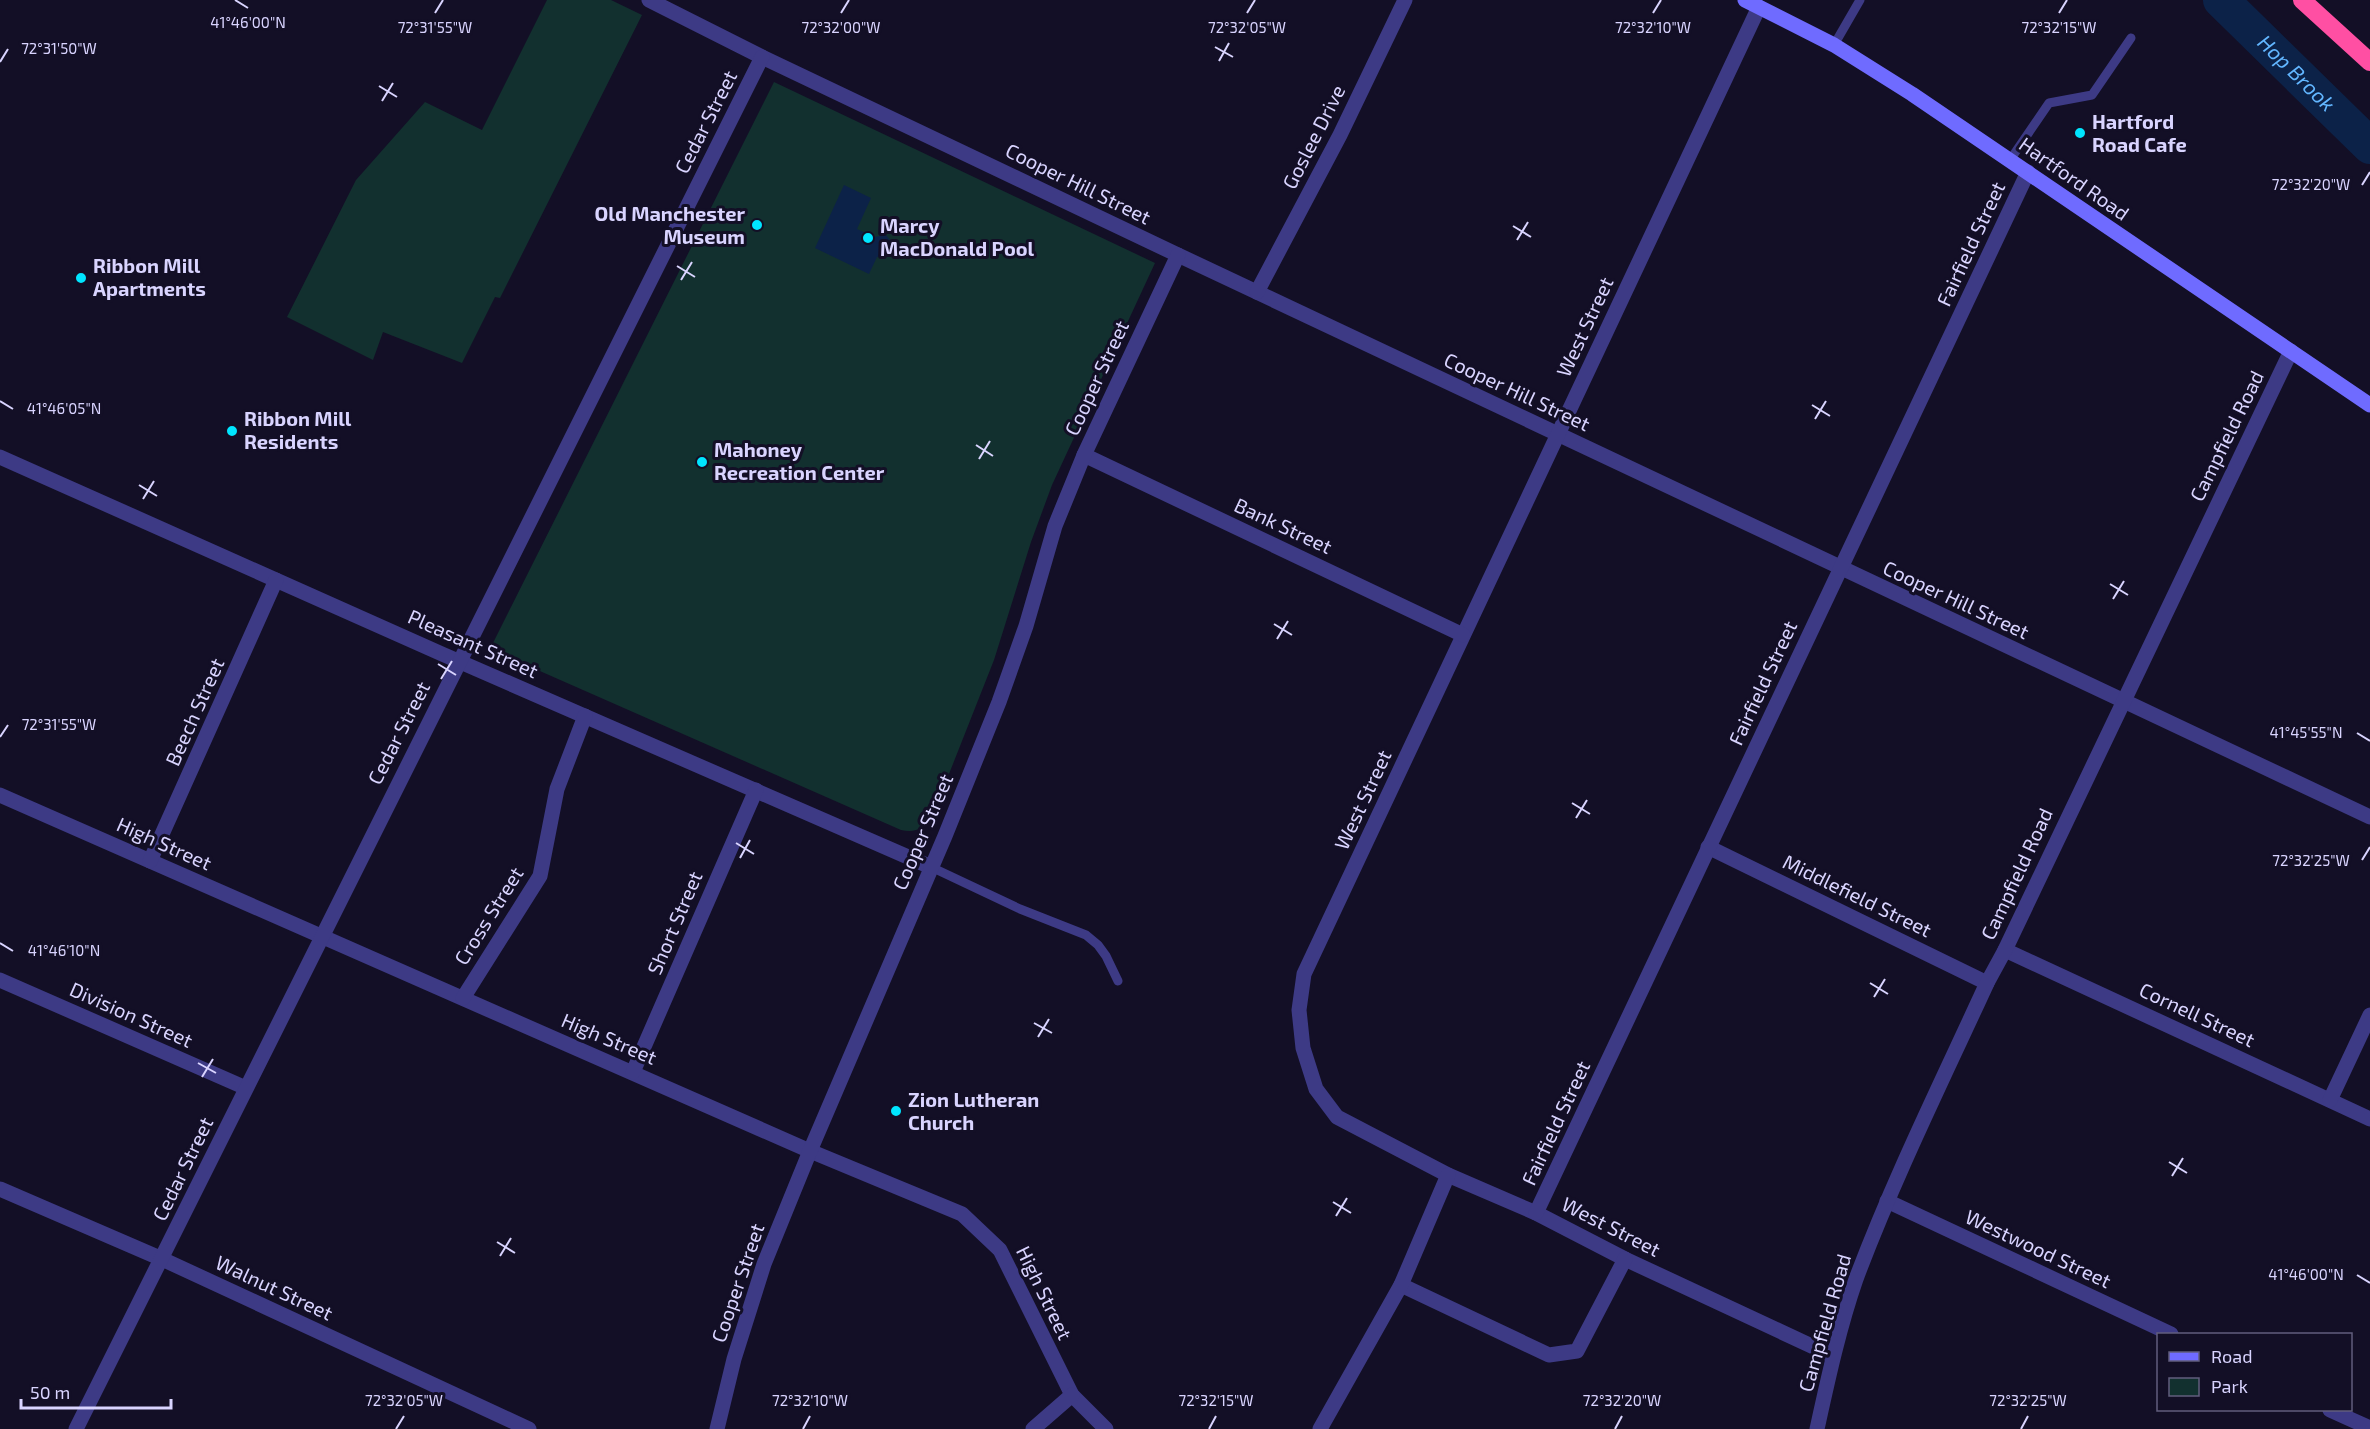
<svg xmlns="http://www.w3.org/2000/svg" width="2370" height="1429" font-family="'Exo 2',sans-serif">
<rect width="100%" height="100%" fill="#130f26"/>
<g fill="#12302f">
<path d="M547,0H611L642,15L500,298L495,297L462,363L383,332L373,360L287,317L356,180L425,102L482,130Z"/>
<path d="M774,82L1155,263L1052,485L1031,542L994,660L932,817C924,829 915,833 901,830L499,653L495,649L493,643Z"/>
</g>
<path fill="#0c2248" d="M844,185L871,198L857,229L874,237L886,235L893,244L890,255L877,257L869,274L815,248Z"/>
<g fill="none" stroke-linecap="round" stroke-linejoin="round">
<path stroke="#0c2248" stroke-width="36" id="s1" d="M2221,0L2370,146"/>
<g stroke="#3d3a85" stroke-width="9">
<path d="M1834,45L1860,0"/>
<path d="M2010,160L2049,103L2092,95L2131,38"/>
<path d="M931,867L1020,909L1086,935L1098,945L1106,956L1118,981"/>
</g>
<g stroke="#3d3a85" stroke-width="15">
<path d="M649,0L762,57L1178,255L2370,817"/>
<path d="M1759,7L1304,974L1299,1010L1303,1048L1316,1089L1337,1117L1448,1175L1536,1213L1625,1259L1833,1356"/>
<path d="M1257,292L1340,135L1405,0"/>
<path d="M1084,455L1463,635"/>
<path d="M0,457L442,654L931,867"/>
<path d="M0,795L810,1151L962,1214L1000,1250L1072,1395L1106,1429"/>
<path d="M1708,847L1987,983"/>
<path d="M150,861L276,580"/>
<path d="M2005,950L2370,1119"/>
<path d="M0,980L246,1088"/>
<path d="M463,998L540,876L557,789L585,716"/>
<path d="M633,1072L756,790"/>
<path d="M2330,1100L2370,1015"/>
<path d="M0,1189L162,1259L529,1429"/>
<path d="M1887,1201L2171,1334"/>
<path d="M1536,1213L2028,172"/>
<path d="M1401,1285L1549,1355L1577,1351L1625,1259"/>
<path d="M2330,1410L2370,1428"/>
<path d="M76,1429L762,57"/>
<path d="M717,1429L734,1359L764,1264L810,1151L945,836L999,702L1026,626L1055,526L1084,455L1178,255"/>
<path d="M1033,1429L1072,1395"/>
<path d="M1320,1429L1401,1285L1448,1175"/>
<path d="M1817,1429C1828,1379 1839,1328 1856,1279C1894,1178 1942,1081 1987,983L2005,950L2291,351"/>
</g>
<path stroke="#6f6bff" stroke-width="15" d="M1745,0L1834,45L1912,94L2370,405"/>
<path stroke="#ff4fa3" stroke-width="18" d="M2302,0L2370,62"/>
</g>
<path fill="none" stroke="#d9d4ff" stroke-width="2" d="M235,0L248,8M435,13L443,0M841,13L849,0M1247,13L1255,0M1653,13L1661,0M2059,13L2067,0M1215,47L1233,57M1219,61L1229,43M0,62L8,49M379,86L397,97M382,101L393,83M2362,185L2370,172M1513,226L1531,237M1517,240L1528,222M677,266L695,277M681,280L692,262M0,401L13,409M1812,405L1830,416M1815,419L1826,401M976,445L993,456M979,459L990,441M139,485L157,496M143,499L154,481M2110,584L2128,595M2113,599L2124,581M1274,624L1292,635M1277,639L1288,621M438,664L456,675M441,679L452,661M2357,733L2370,741M0,737L8,725M1572,803L1590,814M1576,818L1587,800M736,843L754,854M740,858L750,840M2362,860L2370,847M0,943L13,951M1870,983L1888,994M1874,997L1885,979M1034,1023L1052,1033M1038,1037L1049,1019M198,1063L216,1073M202,1077L213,1059M2169,1162L2187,1173M2172,1176L2183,1158M1333,1202L1351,1213M1336,1216L1347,1198M497,1242L515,1253M500,1256L511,1238M2357,1275L2370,1283M396,1429L404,1416M803,1429L810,1416M1209,1429L1216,1416M1615,1429L1622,1416M2021,1429L2028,1416"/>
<g fill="#00e5ff" stroke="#130f26" stroke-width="2">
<circle cx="2080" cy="133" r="6"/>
<circle cx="757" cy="225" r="6"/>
<circle cx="868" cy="238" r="6"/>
<circle cx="81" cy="278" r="6"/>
<circle cx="232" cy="431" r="6"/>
<circle cx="702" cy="462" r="6"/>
<circle cx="896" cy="1111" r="6"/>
</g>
<g text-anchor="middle" stroke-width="6" stroke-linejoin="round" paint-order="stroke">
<g font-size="20" fill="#d9d4ff" stroke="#130f26">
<text transform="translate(706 122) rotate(-63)" y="7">Cedar Street</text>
<text transform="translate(1314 137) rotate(-63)" y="7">Goslee Drive</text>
<text transform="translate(2074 179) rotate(35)" y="7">Hartford Road</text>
<text transform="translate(1078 184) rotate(26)" y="7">Cooper Hill Street</text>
<text transform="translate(1971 244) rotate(-65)" y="7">Fairfield Street</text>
<text transform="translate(1585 327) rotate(-65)" y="7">West Street</text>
<text transform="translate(1097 378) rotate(-65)" y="7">Cooper Street</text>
<text transform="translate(1517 392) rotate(25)" y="7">Cooper Hill Street</text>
<text transform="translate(2227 436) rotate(-64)" y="7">Campfield Road</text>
<text transform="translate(1283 526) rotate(25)" y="7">Bank Street</text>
<text transform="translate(1956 600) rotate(25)" y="7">Cooper Hill Street</text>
<text transform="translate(473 644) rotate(24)" y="7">Pleasant Street</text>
<text transform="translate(1763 683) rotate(-65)" y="7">Fairfield Street</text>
<text transform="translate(195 712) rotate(-66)" y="7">Beech Street</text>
<text transform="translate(399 733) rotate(-63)" y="7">Cedar Street</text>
<text transform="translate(1363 800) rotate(-65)" y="7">West Street</text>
<text transform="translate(923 832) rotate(-67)" y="7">Cooper Street</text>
<text transform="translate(164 844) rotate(24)" y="7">High Street</text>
<text transform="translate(2017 874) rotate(-65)" y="7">Campfield Road</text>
<text transform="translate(1857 896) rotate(26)" y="7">Middlefield Street</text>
<text transform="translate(489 916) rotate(-58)" y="7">Cross Street</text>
<text transform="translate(675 923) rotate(-67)" y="7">Short Street</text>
<text transform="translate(131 1015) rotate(24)" y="7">Division Street</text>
<text transform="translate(2197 1015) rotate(25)" y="7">Cornell Street</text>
<text transform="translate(609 1039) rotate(23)" y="7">High Street</text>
<text transform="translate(1556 1123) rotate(-65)" y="7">Fairfield Street</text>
<text transform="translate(183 1169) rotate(-64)" y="7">Cedar Street</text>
<text transform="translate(1611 1227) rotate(27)" y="7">West Street</text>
<text transform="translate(2038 1249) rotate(25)" y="7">Westwood Street</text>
<text transform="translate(738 1283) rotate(-71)" y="7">Cooper Street</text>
<text transform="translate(274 1288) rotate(25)" y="7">Walnut Street</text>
<text transform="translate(1044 1293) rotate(64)" y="7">High Street</text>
<text transform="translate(1825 1323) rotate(-74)" y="7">Campfield Road</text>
</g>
<g font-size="20" font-weight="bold" fill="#d9d4ff" stroke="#130f26" text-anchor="start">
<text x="2092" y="129">Hartford<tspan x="2092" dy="23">Road Cafe</tspan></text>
<text x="745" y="221" text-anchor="end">Old Manchester<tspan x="745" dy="23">Museum</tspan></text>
<text x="880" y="233">Marcy<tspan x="880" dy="23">MacDonald Pool</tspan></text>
<text x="93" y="273">Ribbon Mill<tspan x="93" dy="23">Apartments</tspan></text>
<text x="244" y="426">Ribbon Mill<tspan x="244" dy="23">Residents</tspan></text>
<text x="714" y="457">Mahoney<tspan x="714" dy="23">Recreation Center</tspan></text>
<text x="908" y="1107">Zion Lutheran<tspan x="908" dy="23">Church</tspan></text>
</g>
<g font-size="21" font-style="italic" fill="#62b6ff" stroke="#130f26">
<text dy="7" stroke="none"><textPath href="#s1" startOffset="105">Hop Brook</textPath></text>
</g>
</g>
<g font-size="15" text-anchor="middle" fill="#d9d4ff" stroke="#130f26" stroke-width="6" stroke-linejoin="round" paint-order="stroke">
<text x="248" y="28">41°46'00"N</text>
<text x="435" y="33">72°31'55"W</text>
<text x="841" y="33">72°32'00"W</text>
<text x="1247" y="33">72°32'05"W</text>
<text x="1653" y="33">72°32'10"W</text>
<text x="2059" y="33">72°32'15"W</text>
<text x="59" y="54">72°31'50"W</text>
<text x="2311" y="190">72°32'20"W</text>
<text x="64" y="414">41°46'05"N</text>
<text x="59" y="730">72°31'55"W</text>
<text x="2306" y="738">41°45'55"N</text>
<text x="2311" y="866">72°32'25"W</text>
<text x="64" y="956">41°46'10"N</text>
<text x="2306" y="1280">41°46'00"N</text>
<text x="404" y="1406">72°32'05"W</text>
<text x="810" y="1406">72°32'10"W</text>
<text x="1216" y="1406">72°32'15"W</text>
<text x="1622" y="1406">72°32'20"W</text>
<text x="2028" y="1406">72°32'25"W</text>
</g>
<rect x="2157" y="1333" width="195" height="78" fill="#130f26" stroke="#625e7d" stroke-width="1.5"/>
<rect x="2169" y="1352" width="30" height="9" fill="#6f6bff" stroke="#625e7d" stroke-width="1.5"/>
<text x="2211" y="1363" font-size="18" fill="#d9d4ff">Road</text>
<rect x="2169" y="1378" width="30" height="18" fill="#12302f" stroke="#625e7d" stroke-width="1.5"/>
<text x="2211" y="1393" font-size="18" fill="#d9d4ff">Park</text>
<path d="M21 1399v9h150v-9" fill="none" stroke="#d9d4ff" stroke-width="3"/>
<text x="30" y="1399" font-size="18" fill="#d9d4ff" stroke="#130f26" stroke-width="4.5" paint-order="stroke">50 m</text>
</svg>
